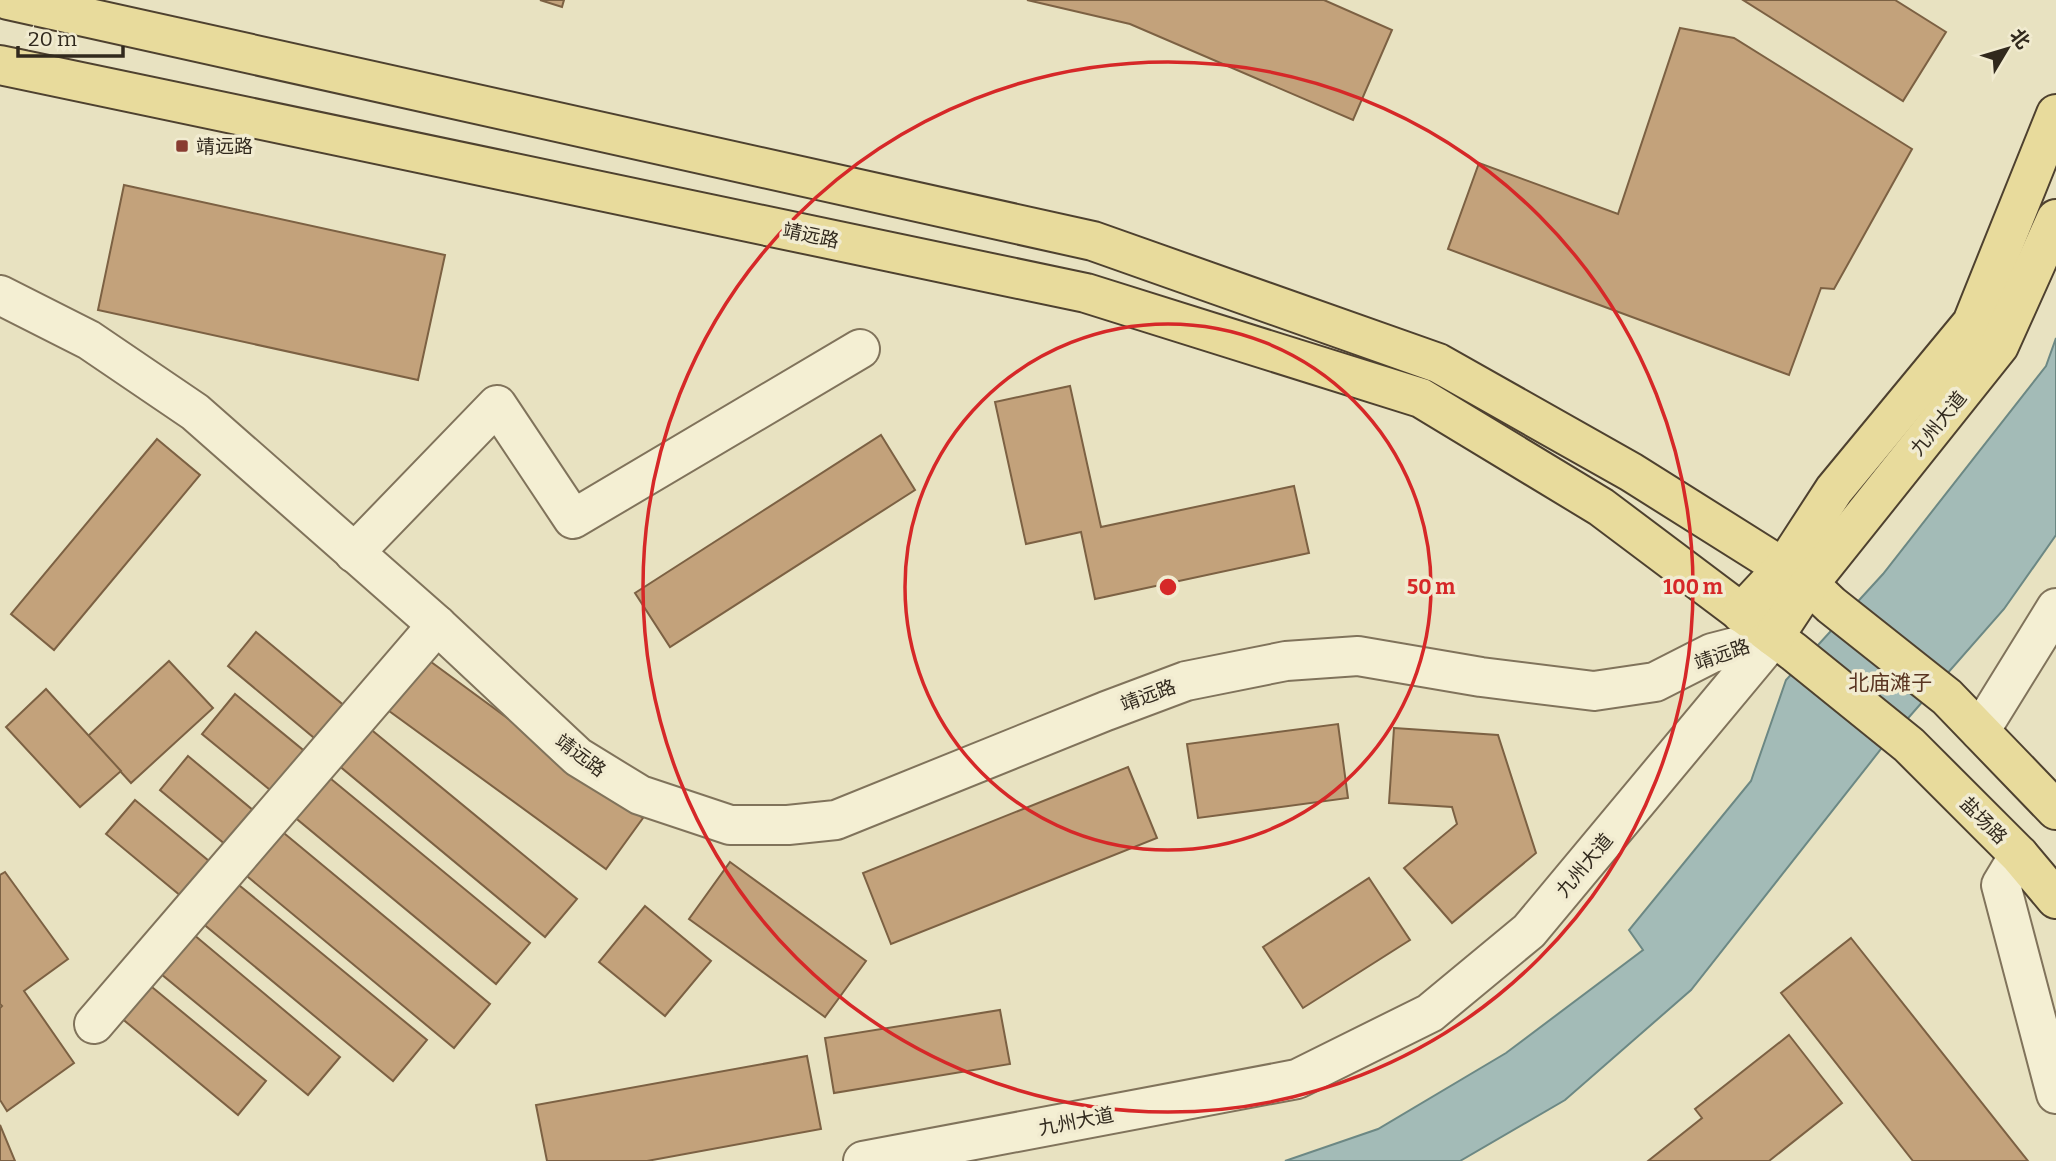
<svg xmlns="http://www.w3.org/2000/svg" width="2056" height="1161" font-family="Bitter,'Noto Sans SC',serif">
<rect width="100%" height="100%" fill="#e8e2c1"/>
<path fill="#a3bbb7" stroke="#6c8884" stroke-width="2" d="M2056,338V535L2004,609L1881,749L1691,990L1565,1100L1460,1161H1285L1378,1129L1506,1053L1643,950L1629,930L1751,781L1786,680L1883,574L2046,366Z"/>
<g fill="#c3a27b" stroke="#7c6143" stroke-width="2">
<path d="M540,0H564L562,7Z"/>
<path d="M1027,0H1324L1392,30L1353,120L1130,24Z"/>
<path d="M1743,0H1895L1946,32L1903,101Z"/>
<path d="M1680,28L1734,38L1912,149L1834,289L1821,288L1789,375L1448,249L1479,163L1618,214Z"/>
<path d="M124,185L445,255L418,380L98,310Z"/>
<path d="M1070,386L1101,527L1294,486L1309,553L1095,599L1081,532L1026,544L995,402Z"/>
<path d="M881,435L915,490L670,647L635,593Z"/>
<path d="M157,439L200,475L54,650L11,614Z"/>
<path d="M256,632L347,708L319,742L228,666Z"/>
<path d="M423,656L643,818L606,869L385,708Z"/>
<path d="M169,661L213,708L131,783L88,736Z"/>
<path d="M46,689L121,771L80,807L6,727Z"/>
<path d="M235,694L308,754L275,794L202,734Z"/>
<path d="M1338,724L1348,798L1198,818L1187,744Z"/>
<path d="M368,727L577,899L545,937L337,764Z"/>
<path d="M1394,728L1498,735L1536,853L1452,923L1404,868L1457,824L1452,807L1389,803Z"/>
<path d="M188,756L260,816L232,850L160,790Z"/>
<path d="M1128,767L1157,838L891,944L863,873Z"/>
<path d="M325,774L530,943L496,984L292,815Z"/>
<path d="M135,800L215,866L187,901L106,834Z"/>
<path d="M279,829L490,1004L454,1048L242,872Z"/>
<path d="M730,862L866,961L825,1017L689,919Z"/>
<path d="M5,872L68,959L24,991L74,1063L7,1111L0,1100V1008L2,1006L0,1004V875Z"/>
<path d="M1369,878L1410,940L1303,1008L1263,947Z"/>
<path d="M234,881L427,1040L393,1081L201,922Z"/>
<path d="M645,906L711,961L665,1016L599,962Z"/>
<path d="M187,929L340,1057L308,1095L155,969Z"/>
<path d="M1851,938L2028,1161H1913L1781,993Z"/>
<path d="M141,978L266,1081L238,1115L114,1012Z"/>
<path d="M1000,1010L1010,1064L834,1093L825,1038Z"/>
<path d="M1789,1035L1842,1103L1769,1161H1648L1702,1118L1695,1109Z"/>
<path d="M807,1056L821,1129L647,1161H547L536,1105Z"/>
<path d="M0,1125L15,1161H0Z"/>
</g>
<g fill="none" stroke-linecap="round" stroke-linejoin="round">
<defs>
<g id="minor">
<path d="M0,295L89,340L195,412L437,625L578,757L640,795L730,825H788L836,820L1106,711L1186,681L1286,661L1358,656L1481,677L1594,691L1655,682L1712,653L1774,637"/>
<path d="M354,553L497,405L573,519L860,349"/>
<path d="M1980,731L2056,608"/>
<path d="M2019,855L2001,885L2056,1094"/>
<path d="M94,1024L437,625"/>
<path d="M863,1161L1297,1079L1430,1013L1529,931L1774,637"/>
</g>
<g id="major">
<path d="M8,0L1093,241L1438,363L1631,472L1809,584L1831,605L1947,697L2056,810"/>
<path d="M0,65L1086,293L1421,398L1601,507L1794,652L1909,745L2019,855L2056,899"/>
<path d="M1741,613L1784,567L1834,490L1972,323L2056,114"/>
<path d="M1774,637L1809,584L1999,346L2056,219"/>
</g>
</defs>
<use href="#minor" stroke="#80735b" stroke-width="42"/>
<use href="#major" stroke="#4e412f" stroke-width="42"/>
<use href="#minor" stroke="#f4efd3" stroke-width="38"/>
<use href="#major" stroke="#e8db9c" stroke-width="38"/>
</g>
<g fill="none" stroke="#d62828" stroke-width="3.5">
<circle cx="1168" cy="587" r="263"/>
<circle cx="1168" cy="587" r="525"/>
</g>
<rect fill="#883c31" stroke="#f1ebd0" stroke-width="2.5" x="175" y="139" width="14" height="14" rx="3.5"/>
<g text-anchor="middle" stroke-width="7" stroke-linejoin="round" paint-order="stroke">
<g font-size="19" fill="#31291d" stroke="#f1ebd0" text-anchor="start">
<text x="196" y="153">靖远路</text>
</g>
<g font-size="19" fill="#31291d" stroke="#f1ebd0">
<text transform="translate(811 235) rotate(12)" y="7">靖远路</text>
<text transform="translate(1938 423) rotate(-51)" y="7">九州大道</text>
<text transform="translate(1722 654) rotate(-19)" y="7">靖远路</text>
<text transform="translate(1148 695) rotate(-20)" y="7">靖远路</text>
<text transform="translate(581 755) rotate(37)" y="7">靖远路</text>
<text transform="translate(1984 820) rotate(45)" y="7">盐场路</text>
<text transform="translate(1584 865) rotate(-50)" y="7">九州大道</text>
<text transform="translate(1076 1121) rotate(-11)" y="7">九州大道</text>
</g>
<g font-size="21" fill="#593421" stroke="#f1ebd0">
<text x="1890" y="690">北庙滩子</text>
</g>
</g>
<circle cx="1168" cy="587" r="10" fill="#d62828" stroke="#f1ebd0" stroke-width="3.5"/>
<g font-size="21" text-anchor="middle" font-weight="bold" fill="#d62828" stroke="#f1ebd0" stroke-width="7" stroke-linejoin="round" paint-order="stroke">
<text x="1431" y="594">50 m</text>
<text x="1693" y="594">100 m</text>
</g>
<g transform="translate(2007 49) rotate(52)" stroke="#f1ebd0" stroke-width="5" paint-order="stroke">
<path d="M0-5L12 26L0 18L-12 26Z" fill="#31291d"/>
<text y="-10" font-size="19" font-weight="bold" text-anchor="middle" fill="#31291d">北</text>
</g>
<path d="M18 46v10h105v-10" fill="none" stroke="#31291d" stroke-width="3.5"/>
<text x="28" y="46" font-size="21" fill="#31291d" stroke="#f1ebd0" stroke-width="5" paint-order="stroke">20 m</text>
</svg>
